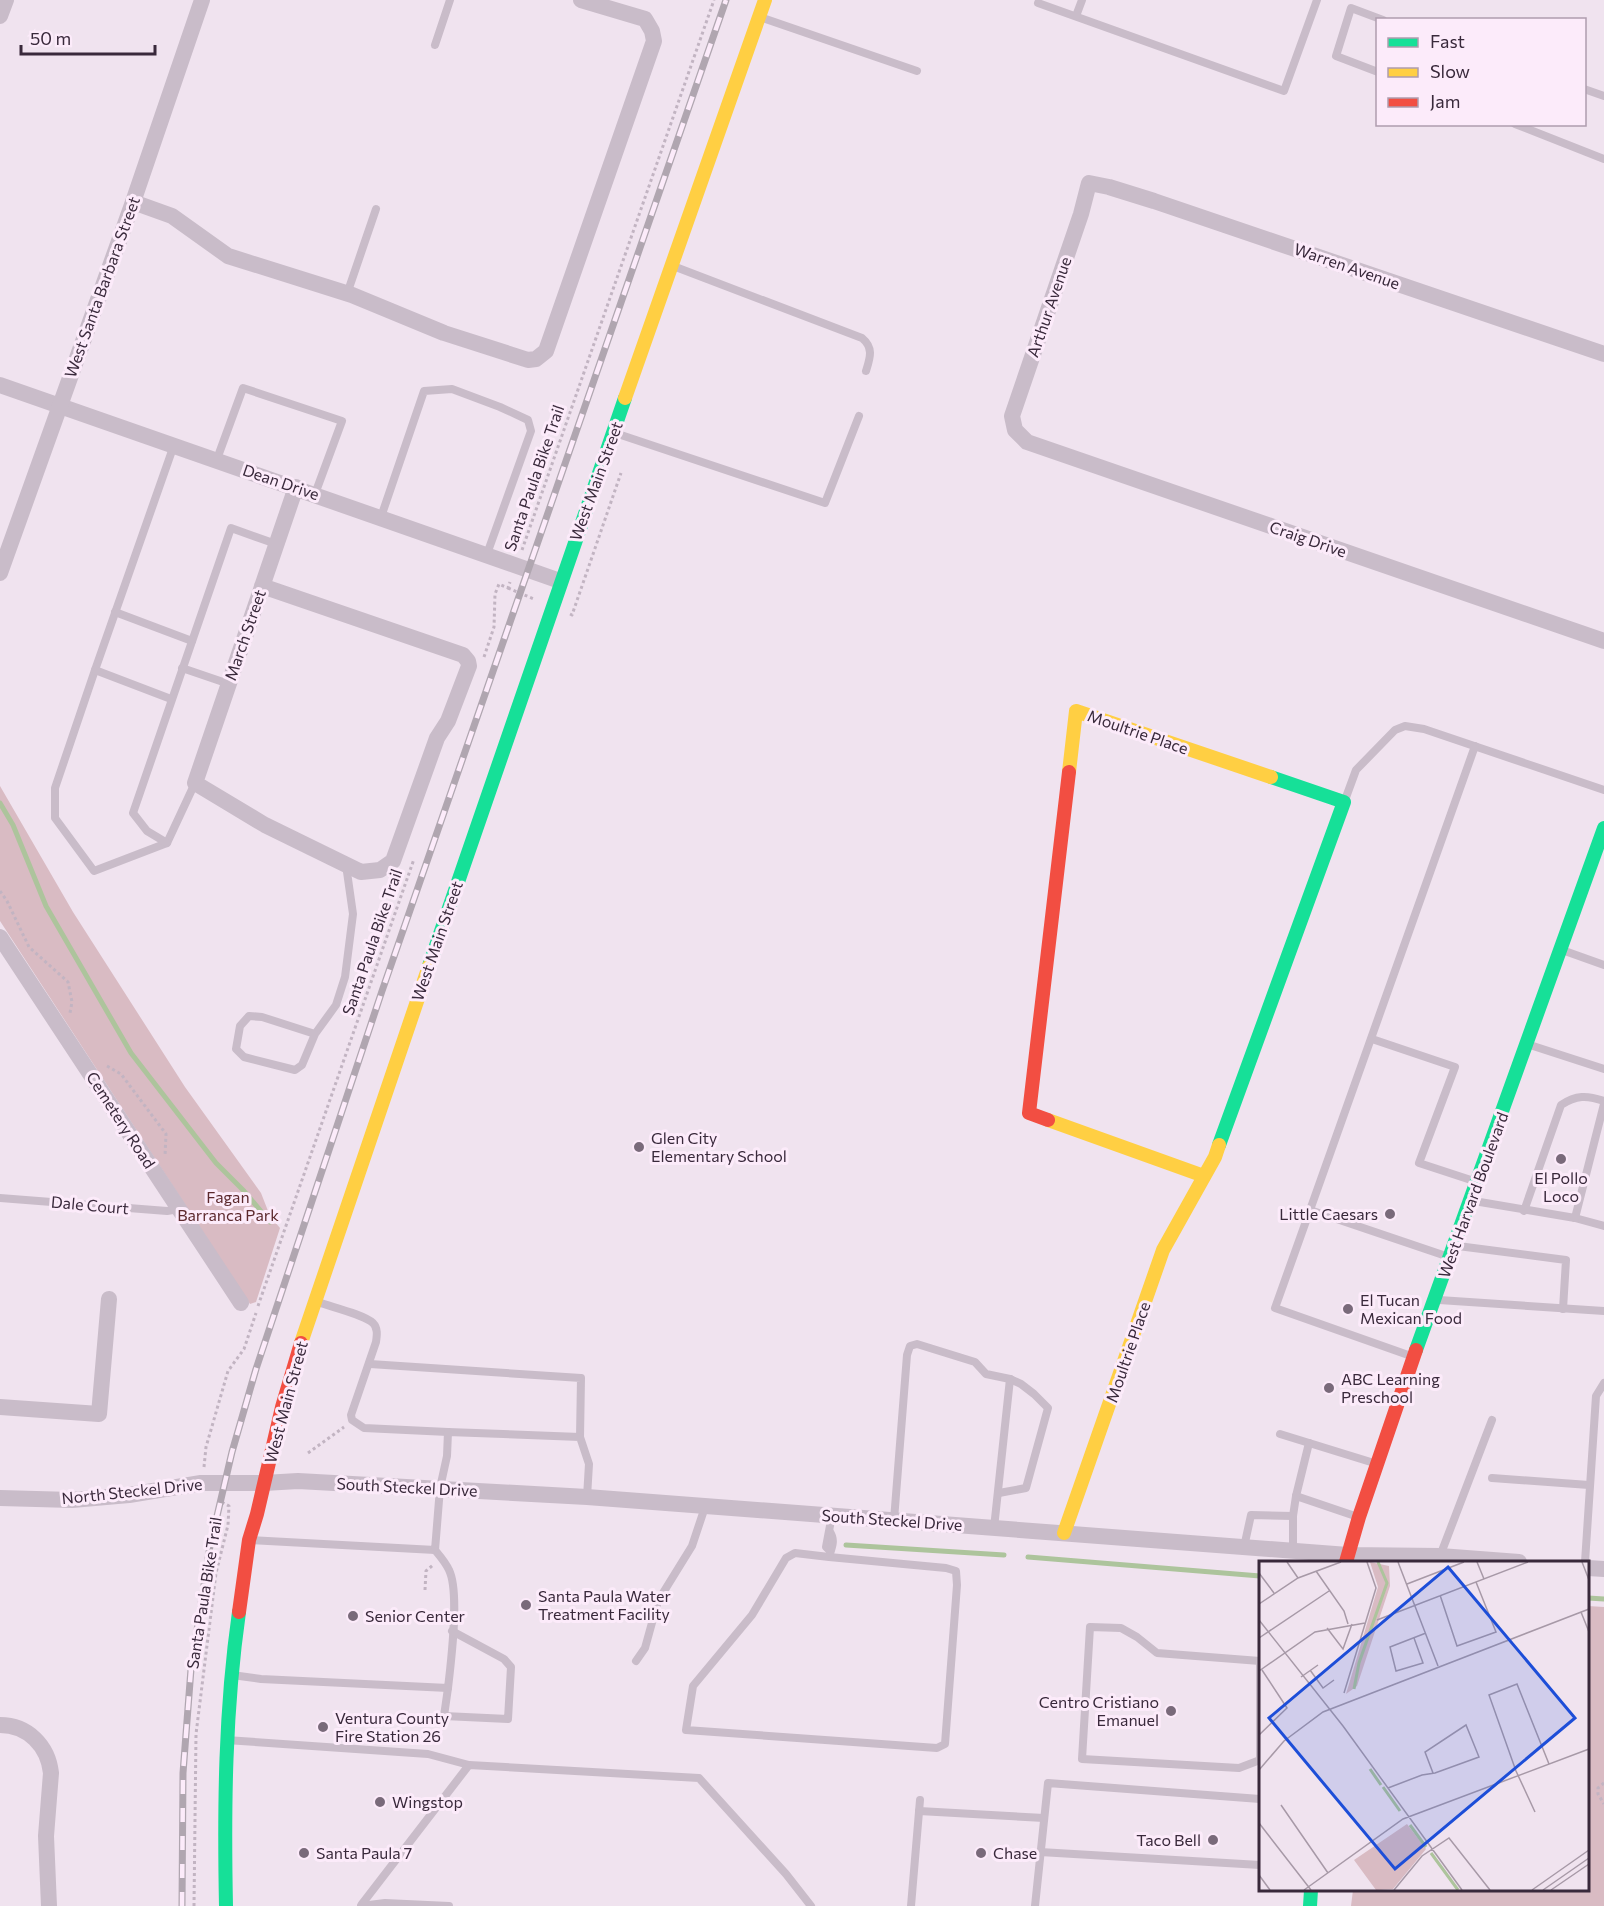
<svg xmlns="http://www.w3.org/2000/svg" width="1604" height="1906" font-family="Commissioner,sans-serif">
<rect width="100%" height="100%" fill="#f0e3ef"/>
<g fill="#d9bbc3">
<path d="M0,786L73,912L185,1087L261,1193L270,1216L280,1228L256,1302L250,1304L0,921Z"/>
<path d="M1588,1606L1604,1607V1906H1351L1353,1890H1588Z"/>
</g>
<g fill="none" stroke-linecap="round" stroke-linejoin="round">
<g stroke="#adc49c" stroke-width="5">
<path d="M0,803L13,825L46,906L131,1053L216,1163L244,1191L270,1222"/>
<path d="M846,1545L1004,1555"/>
<path d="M1028,1557L1260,1576"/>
<path d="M1588,1598L1604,1599"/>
</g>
<g stroke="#c2b4c2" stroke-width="3" stroke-dasharray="3 3" stroke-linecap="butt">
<path d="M522,550L714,0"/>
<path d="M508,588L534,599"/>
<path d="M570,614L572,615L621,473"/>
<path d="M484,657L494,627L495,594L499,584L508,588L510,582"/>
<path d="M0,891L7,901L29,947L68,982L72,1002L70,1013"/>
<path d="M107,1066L121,1074L166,1134L165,1156"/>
<path d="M258,1306L414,859"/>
<path d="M308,1453L344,1427"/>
<path d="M204,1467L206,1447L228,1371L244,1349L256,1313"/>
<path d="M425,1590L426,1571L433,1565"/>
<path d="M1604,1783L1598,1788V1794L1604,1804"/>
<path d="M194,1906L196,1734L216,1573L228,1525L229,1506L220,1501"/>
</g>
<g stroke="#c9bcc9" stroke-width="8">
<path d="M1038,3L1284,91L1317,0"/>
<path d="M1076,16L1082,0"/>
<path d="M760,17L917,71"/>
<path d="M435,45L450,0"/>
<path d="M1378,72L1336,56L1351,8L1383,20"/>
<path d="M1584,89L1604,96"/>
<path d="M1515,124L1604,159"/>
<path d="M673,266L862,338C874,348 870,358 866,371"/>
<path d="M347,294L376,209"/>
<path d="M615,433L825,503L859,416"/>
<path d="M174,445L95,670L55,788V818L94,871L167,843L195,783"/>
<path d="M217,459L243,388L342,421L315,494"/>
<path d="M381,517L424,391L452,389L500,407L528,420L531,431L487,554"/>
<path d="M115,612L192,641"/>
<path d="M182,668L229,684"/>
<path d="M95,670L171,699"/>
<path d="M1345,800L1356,770L1395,730L1405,726L1424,729L1604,790"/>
<path d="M167,843L147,831L133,813L231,528L276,544"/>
<path d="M1562,950L1604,965"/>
<path d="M315,1034L262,1017L249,1016L240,1026L236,1049L244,1057L295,1070L302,1065L315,1034L336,1005L345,977L353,914L346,865"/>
<path d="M1372,1039L1455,1067L1419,1163L1474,1181"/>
<path d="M1530,1045L1604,1069"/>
<path d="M0,1198L167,1211L179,1209"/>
<path d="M1474,1201L1575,1218L1604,1226"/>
<path d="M1310,1210L1475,746"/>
<path d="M1524,1211L1561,1105C1576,1095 1587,1095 1604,1101"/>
<path d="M1575,1218L1604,1104"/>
<path d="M1458,1246L1566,1260L1563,1309"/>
<path d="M1439,1300L1604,1311"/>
<path d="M318,1302C331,1307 363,1314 373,1323C378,1328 377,1335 376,1342L351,1415L352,1420L364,1428L448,1432"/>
<path d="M1411,1356L1275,1308L1310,1210L1446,1256"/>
<path d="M370,1364L581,1378L580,1437"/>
<path d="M1280,1434L1374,1463"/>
<path d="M1309,1443L1296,1496L1358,1517"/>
<path d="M1492,1478L1589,1485"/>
<path d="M894,1520L907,1355L910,1346L917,1344L975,1362L986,1374L1010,1379L1021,1384L1034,1394L1048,1408L1026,1488L999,1493"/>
<path d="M994,1528L1010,1379"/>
<path d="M249,1540L435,1550L440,1488L447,1456L448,1432L580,1437L589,1464L587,1497"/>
<path d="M1244,1547L1251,1515L1293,1516"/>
<path d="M1293,1550V1516L1296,1496"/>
<path d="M830,1551L826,1547L832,1515"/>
<path d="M1440,1556L1492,1420"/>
<path d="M829,1557L946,1568L956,1571L957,1585L945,1744L937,1748L686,1730L693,1686L752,1615L786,1558L795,1553L829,1557C831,1549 836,1541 830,1532"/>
<path d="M1585,1562L1596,1396L1604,1383"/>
<path d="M1090,1627L1121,1628L1137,1637L1157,1653L1260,1661V1760L1239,1768L1082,1759Z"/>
<path d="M636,1661L645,1648L658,1601L692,1546L705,1507"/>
<path d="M232,1675L261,1679L448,1688C451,1662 460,1592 449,1570C446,1563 440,1556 435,1550"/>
<path d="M448,1688L444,1716L508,1719L511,1667L504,1659L452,1631"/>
<path d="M226,1740L428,1754L469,1765"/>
<path d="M919,1811L1044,1818"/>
<path d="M1040,1852L1260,1865"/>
<path d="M362,1904L469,1765L699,1778L786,1874L811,1906"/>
<path d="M361,1906L385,1903L449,1906"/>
<path d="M911,1906L920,1800"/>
<path d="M1035,1906L1048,1783L1260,1799"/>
</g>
<g stroke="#c9bcc9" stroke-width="16">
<path d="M0,16L6,0"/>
<path d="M133,202L172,216L228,256L352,295L444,333L528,360L536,359L546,351L654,41L652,31L645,19L581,0"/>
<path d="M1604,354L1154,201L1109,187L1089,183L1081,214L1012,416L1015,430L1027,442L1604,641"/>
<path d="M0,385L560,581"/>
<path d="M0,573L133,202L202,0"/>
<path d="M262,586L463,655L468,661L469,666L448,721L437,738L393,861L380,870L361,872L265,825L195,783L296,487"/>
<path d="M0,937L241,1303"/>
<path d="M0,1407L99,1414L109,1299"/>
<path d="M0,1498L72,1500L129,1495L201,1483H264L298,1481L587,1497L1348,1555L1440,1556L1519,1562"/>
<path d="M1588,1568L1604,1569"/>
<path d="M0,1725C28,1725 48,1746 51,1773L46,1836L49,1906"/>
</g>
<g stroke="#16e098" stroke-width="14">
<path d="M429,966L625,398"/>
<path d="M1219,1145L1344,802L1271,777"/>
<path d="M1416,1350L1604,828"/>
<path d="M226,1906C224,1807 225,1710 239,1612"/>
<path d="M1310,1906L1311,1890"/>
</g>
<g stroke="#ffcf43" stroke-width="14">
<path d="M625,398L765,0"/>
<path d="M1069,772L1076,711L1271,777"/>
<path d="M1048,1120L1204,1176"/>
<path d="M301,1343L429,966"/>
<path d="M1064,1533L1163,1250L1215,1157L1219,1145"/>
</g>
<g stroke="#f24e42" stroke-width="14">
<path d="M1048,1120L1029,1113L1069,772"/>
<path d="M1346,1562L1359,1517L1416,1350"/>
<path d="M239,1612L249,1540L257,1514L282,1407L301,1343"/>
</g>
<defs>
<path id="rail" d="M182,1906L183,1773L191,1669L210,1546L232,1452L256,1369L382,991L726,0"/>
</defs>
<use href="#rail" stroke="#b0a6b0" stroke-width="7"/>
<use href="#rail" stroke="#fcebfa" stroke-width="4.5" stroke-dasharray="14" stroke-linecap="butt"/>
</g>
<g fill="#796a7a" stroke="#fcebfa" stroke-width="2">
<circle cx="639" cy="1147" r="6"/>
<circle cx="1561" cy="1159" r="6"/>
<circle cx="1390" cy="1214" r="6"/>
<circle cx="1348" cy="1309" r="6"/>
<circle cx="1329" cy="1388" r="6"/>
<circle cx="526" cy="1605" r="6"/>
<circle cx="353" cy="1616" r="6"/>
<circle cx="1171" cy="1711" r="6"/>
<circle cx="323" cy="1727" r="6"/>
<circle cx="380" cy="1802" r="6"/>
<circle cx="1213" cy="1840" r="6"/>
<circle cx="304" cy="1853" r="6"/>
<circle cx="981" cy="1853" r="6"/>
</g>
<g text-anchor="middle" stroke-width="6" stroke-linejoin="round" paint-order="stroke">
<g font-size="16" fill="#39293b" stroke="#fcebfa">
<text transform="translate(1347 266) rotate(19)" y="6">Warren Avenue</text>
<text transform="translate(102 287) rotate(-70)" y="6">West Santa Barbara Street</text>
<text transform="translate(1049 307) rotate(-71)" y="6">Arthur Avenue</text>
<text transform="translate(534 478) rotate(-71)" y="6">Santa Paula Bike Trail</text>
<text transform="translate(596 481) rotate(-70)" y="6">West Main Street</text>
<text transform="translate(281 482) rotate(19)" y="6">Dean Drive</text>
<text transform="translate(1308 539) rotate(19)" y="6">Craig Drive</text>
<text transform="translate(245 635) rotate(-71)" y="6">March Street</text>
<text transform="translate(1138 732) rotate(19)" y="6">Moultrie Place</text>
<text transform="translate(437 941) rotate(-71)" y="6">West Main Street</text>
<text transform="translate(372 942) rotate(-71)" y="6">Santa Paula Bike Trail</text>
<text transform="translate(121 1120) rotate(57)" y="6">Cemetery Road</text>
<text transform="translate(1473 1195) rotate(-70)" y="6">West Harvard Boulevard</text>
<text transform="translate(90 1205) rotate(5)" y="6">Dale Court</text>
<text transform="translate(1128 1352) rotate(-71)" y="6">Moultrie Place</text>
<text transform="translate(286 1402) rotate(-75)" y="6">West Main Street</text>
<text transform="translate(407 1487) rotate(3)" y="6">South Steckel Drive</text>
<text transform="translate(132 1491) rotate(-6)" y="6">North Steckel Drive</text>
<text transform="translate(892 1520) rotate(4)" y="6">South Steckel Drive</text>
<text transform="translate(204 1593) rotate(-81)" y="6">Santa Paula Bike Trail</text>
</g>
<g font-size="16" fill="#39293b" stroke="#fcebfa" text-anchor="start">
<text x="651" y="1144">Glen City<tspan x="651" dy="18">Elementary School</tspan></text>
<text x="1561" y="1184" text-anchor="middle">El Pollo<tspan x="1561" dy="18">Loco</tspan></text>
<text x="1378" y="1220" text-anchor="end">Little Caesars</text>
<text x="1360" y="1306">El Tucan<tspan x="1360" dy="18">Mexican Food</tspan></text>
<text x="1341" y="1385">ABC Learning<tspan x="1341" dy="18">Preschool</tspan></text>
<text x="538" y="1602">Santa Paula Water<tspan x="538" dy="18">Treatment Facility</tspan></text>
<text x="365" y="1622">Senior Center</text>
<text x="1159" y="1708" text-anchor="end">Centro Cristiano<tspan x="1159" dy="18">Emanuel</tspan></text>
<text x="335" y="1724">Ventura County<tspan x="335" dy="18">Fire Station 26</tspan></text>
<text x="392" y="1808">Wingstop</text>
<text x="1201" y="1846" text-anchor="end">Taco Bell</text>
<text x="316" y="1859">Santa Paula 7</text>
<text x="993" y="1859">Chase</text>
</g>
<g font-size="16" fill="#5c292d" stroke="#fcebfa">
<text x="228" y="1203">Fagan<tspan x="228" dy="18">Barranca Park</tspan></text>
</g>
</g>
<g transform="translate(1259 1561)">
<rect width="330" height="330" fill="#f0e3ef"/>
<path d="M111,1L130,5L131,25L98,125L87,133L119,26ZM148,263L167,288L134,328L117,329L95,299Z" fill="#d9bbc3"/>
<path fill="none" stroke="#adc49c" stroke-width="3" d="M95,128L100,102L128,22L119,1M111,208L122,224M124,226L141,250M151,264L167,286M172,292L199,329"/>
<path fill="none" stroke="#a799a7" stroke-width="1.5" d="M28,1L39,17M139,1L179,105M218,1L225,18M323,1L330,19M57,10L85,50L89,63M0,12L15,32M148,23L205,1M181,34L198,85L237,71L217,21M0,43L39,17L82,1M322,51L330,71M0,59L84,165L203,329M118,59L269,1M68,67L84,88L93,63M0,77L70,30M155,77L164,102L137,110L131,86L167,72M51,109L64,127L75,119M0,110L56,71L106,62M42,116L59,104M85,132L117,27L108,1M0,174L28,147L3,109M0,209L25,180L64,151L330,48M129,227L163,214L176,212L220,196L207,164L166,191L174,212M22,244L69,312M276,251L257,210L230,134L258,123L290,203M0,262L52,329M0,314L11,329M45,329L144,258L330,188M135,329L163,295L190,277L231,329M273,329L330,289M284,329L330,297M292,329L330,303"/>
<path fill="#1d4ed8" fill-opacity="0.15" stroke="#1d4ed8" stroke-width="3" d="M189,6L316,157L136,308L10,157Z"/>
<rect width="330" height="330" fill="none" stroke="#39293b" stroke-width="3"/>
</g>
<rect x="1376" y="18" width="210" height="108" fill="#fcebfa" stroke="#ae9dae" stroke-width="1.5"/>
<rect x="1388" y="38" width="30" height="9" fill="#16e098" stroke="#ae9dae" stroke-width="1.5"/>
<text x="1430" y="48" font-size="18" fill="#39293b">Fast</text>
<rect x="1388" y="68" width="30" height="9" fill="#ffcf43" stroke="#ae9dae" stroke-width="1.5"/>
<text x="1430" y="78" font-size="18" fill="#39293b">Slow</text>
<rect x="1388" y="98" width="30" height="9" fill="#f24e42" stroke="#ae9dae" stroke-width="1.5"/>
<text x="1430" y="108" font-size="18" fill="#39293b">Jam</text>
<path d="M21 45v9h134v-9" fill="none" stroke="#39293b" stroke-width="3"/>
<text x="30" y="45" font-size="18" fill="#39293b" stroke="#fcebfa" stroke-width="4.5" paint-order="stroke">50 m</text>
</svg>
